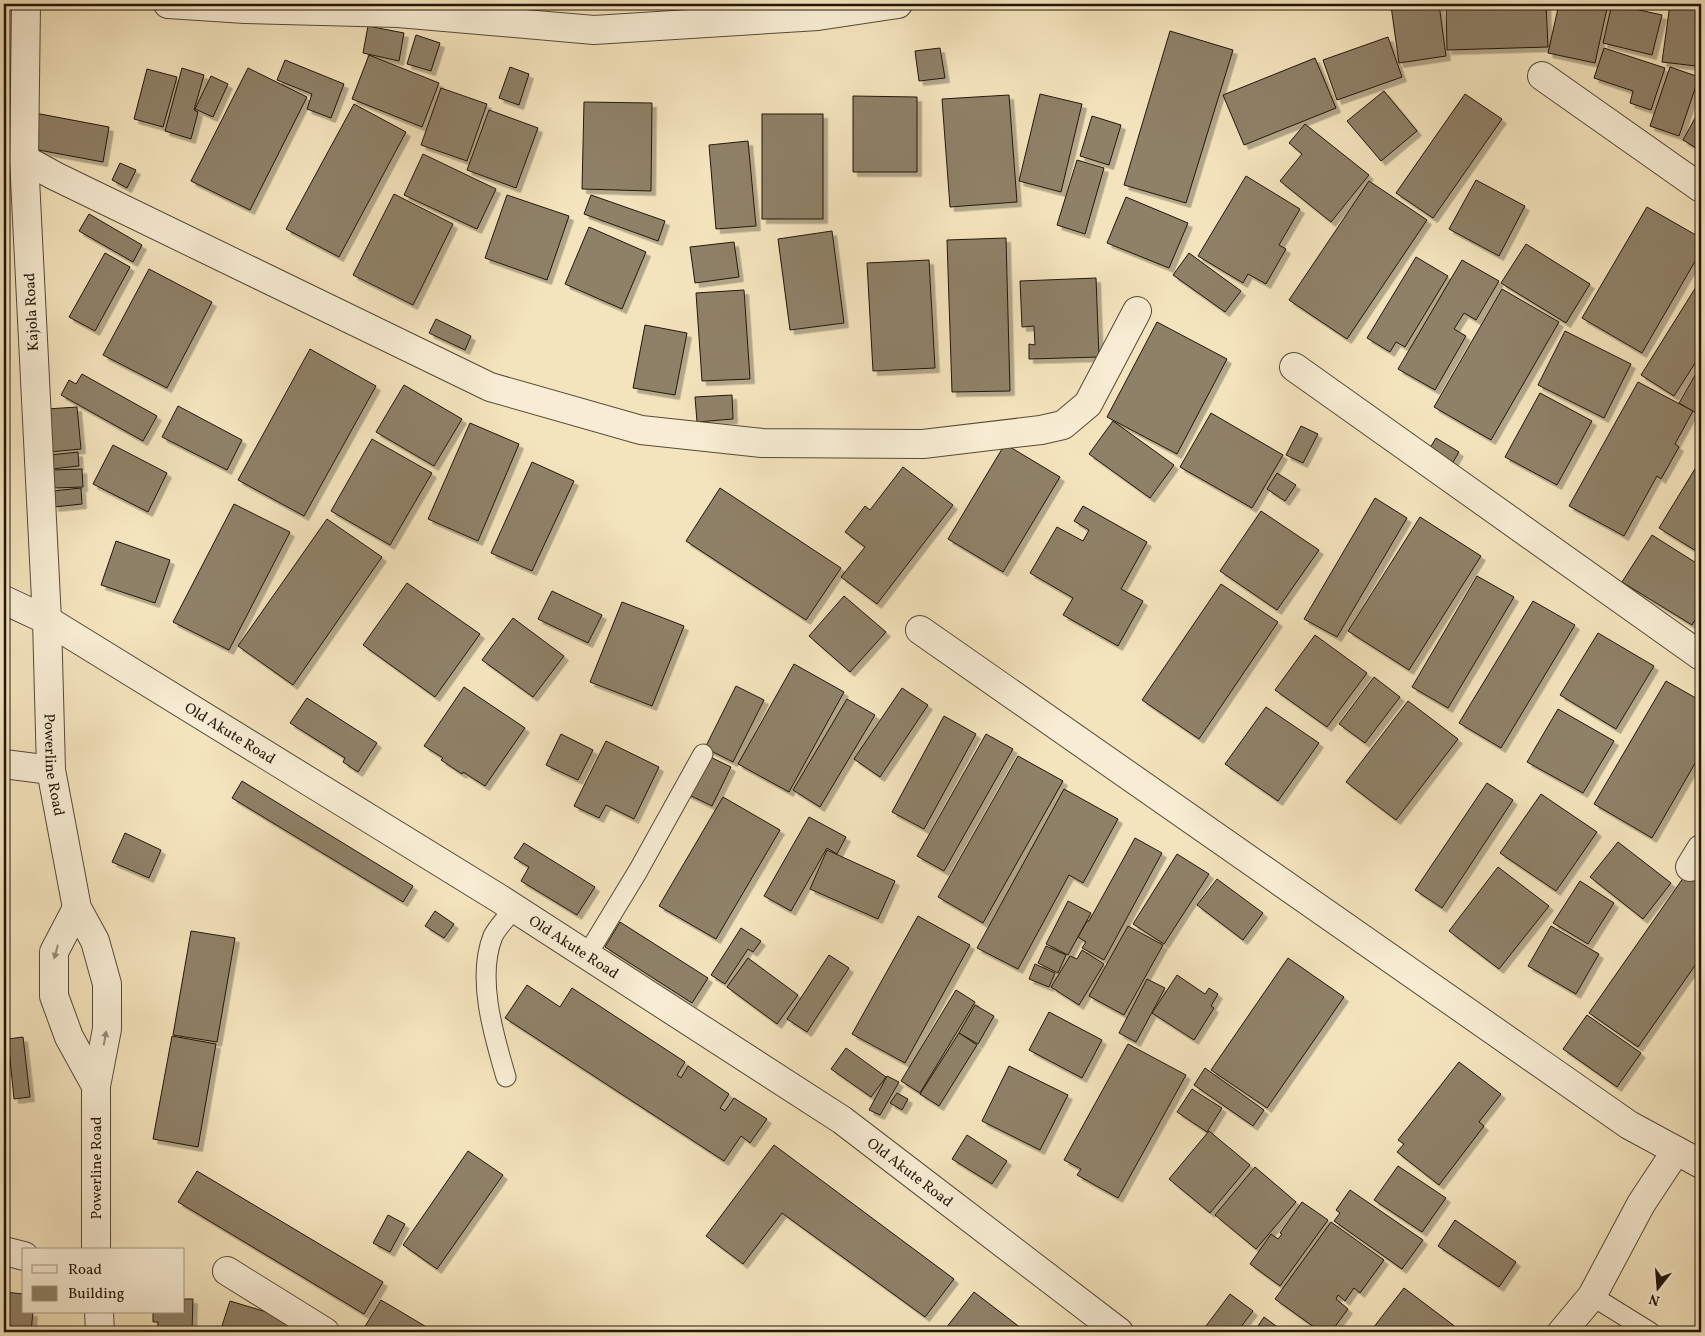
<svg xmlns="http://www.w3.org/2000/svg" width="1705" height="1336" font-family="Vollkorn,serif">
<defs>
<filter id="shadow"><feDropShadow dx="4.5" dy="4.5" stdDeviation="0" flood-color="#0004"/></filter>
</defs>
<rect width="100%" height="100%" fill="#f4e4bd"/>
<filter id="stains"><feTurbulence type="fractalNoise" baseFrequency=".004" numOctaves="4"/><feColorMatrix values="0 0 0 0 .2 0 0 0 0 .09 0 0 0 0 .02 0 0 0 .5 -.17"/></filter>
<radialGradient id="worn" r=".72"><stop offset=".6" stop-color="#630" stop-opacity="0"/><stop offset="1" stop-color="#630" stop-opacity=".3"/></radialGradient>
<g fill="#8f8167" stroke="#22160a" filter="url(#shadow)">
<path d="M1408,4H1439L1446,56L1399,63L1391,6Z"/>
<path d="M1446,4H1546L1548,47L1447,50Z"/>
<path d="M1559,4H1608L1595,63L1548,53Z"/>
<path d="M1612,4L1662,15L1652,55L1603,43Z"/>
<path d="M1670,4H1701V29L1696,66L1662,62Z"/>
<path d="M368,26L404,33L399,61L363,53Z"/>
<path d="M1170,31L1233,50L1186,203L1124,185Z"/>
<path d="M416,35L440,43L431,71L407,64Z"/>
<path d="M1388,37L1402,77L1337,100L1323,60Z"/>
<path d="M940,48L945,78L919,81L915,51Z"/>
<path d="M1604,48L1665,68L1651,110L1630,103L1633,91L1594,78Z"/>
<path d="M369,55L439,83L422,127L352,99Z"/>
<path d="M1315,58L1336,108L1244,145L1223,95Z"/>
<path d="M285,60L344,84L331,118L307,109L312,94L277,80Z"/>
<path d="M510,67L529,74L519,105L499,98Z"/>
<path d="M1670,67L1699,77L1679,136L1650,126Z"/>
<path d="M182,68L204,75L194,110L198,112L191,139L165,131Z"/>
<path d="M248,68L307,97L250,210L191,181Z"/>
<path d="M147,69L177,77L163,127L134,119Z"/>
<path d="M211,76L228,84L213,117L195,109Z"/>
<path d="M441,88L487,104L467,161L421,145Z"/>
<path d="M1384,91L1417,131L1381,161L1347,121Z"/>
<path d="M1040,94L1082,104L1061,192L1019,181Z"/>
<path d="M1465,94L1502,119L1433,218L1396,193Z"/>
<path d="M1009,95L1017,202L950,207L942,99Z"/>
<path d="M853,96L917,97V172H853Z"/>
<path d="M584,102L652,103L651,191L582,189Z"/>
<path d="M354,104L406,132L339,257L286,229Z"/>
<path d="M1701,107V151L1683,140Z"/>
<path d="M489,110L538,128L516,188L467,170Z"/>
<path d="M35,113L109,127L103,162L28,148Z"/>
<rect x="762" y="114" width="61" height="105"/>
<path d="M1092,116L1121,125L1109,165L1080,156Z"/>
<path d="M1305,124L1369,175L1331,222L1280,181L1302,154L1289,143Z"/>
<path d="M748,141L756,226L716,229L709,145Z"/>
<path d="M423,154L496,189L477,229L404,195Z"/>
<path d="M1077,160L1104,168L1085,234L1057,225Z"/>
<path d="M120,163L136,170L127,188L112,180Z"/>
<path d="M1246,176L1300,209L1279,245L1286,249L1266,284L1248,274L1243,283L1198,256Z"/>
<path d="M1476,180L1525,206L1499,256L1449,229Z"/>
<path d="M1369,181L1427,220L1347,339L1289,300Z"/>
<path d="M394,194L453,224L413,305L353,275Z"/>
<path d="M507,195L569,216L547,280L485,258Z"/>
<path d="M591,195L665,221L658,241L584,214Z"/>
<path d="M1126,197L1188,223L1169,268L1107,243Z"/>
<path d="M1647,207L1701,238V251L1642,353L1582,318Z"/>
<path d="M89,214L142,245L133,262L79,231Z"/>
<path d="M589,227L646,252L622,309L565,284Z"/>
<path d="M832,231L844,323L790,330L778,239Z"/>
<path d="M1006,238L1010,391L952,392L947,240Z"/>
<path d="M734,242L739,277L695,283L690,247Z"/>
<path d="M1526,244L1590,284L1566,323L1501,283Z"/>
<path d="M105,253L130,267L95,331L69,317Z"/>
<path d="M1189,253L1241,291L1225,312L1173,275Z"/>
<path d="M1416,257L1448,276L1405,347L1396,342L1390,352L1367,338Z"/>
<path d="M929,260L935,368L873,371L867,263Z"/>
<path d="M1462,260L1499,281L1476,320L1464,313L1454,329L1466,336L1435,390L1398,369Z"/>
<path d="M149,269L212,302L167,388L103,355Z"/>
<path d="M1096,278L1099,357L1029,359V344L1035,345L1034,326L1022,327L1020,281Z"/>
<path d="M1701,279V354L1674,396L1641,375Z"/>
<path d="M1502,289L1559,322L1491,440L1434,407Z"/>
<path d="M744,290L750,379L702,381L696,293Z"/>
<path d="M436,319L471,336L465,350L429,333Z"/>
<path d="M1157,322L1227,359L1177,454L1107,417Z"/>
<path d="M645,325L687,333L675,395L633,388Z"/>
<path d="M1565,331L1631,364L1604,418L1538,385Z"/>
<path d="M310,349L376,386L304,516L238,480Z"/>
<path d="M1701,365V416L1679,403Z"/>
<path d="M82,374L157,416L143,441L61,395L69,380L76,384Z"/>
<path d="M1638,382L1693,411L1675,444L1679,447L1661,479L1657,476L1624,536L1569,506Z"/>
<path d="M404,385L462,419L434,466L376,432Z"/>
<path d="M1540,393L1592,421L1557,485L1505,457Z"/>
<path d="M732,395L733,419L697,422L695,397Z"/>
<path d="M178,406L242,440L227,470L162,437Z"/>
<path d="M77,407L81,449L50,452L47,409Z"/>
<path d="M1211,413L1283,455L1252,508L1180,467Z"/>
<path d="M1113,421L1174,465L1150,498L1089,454Z"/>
<path d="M470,423L519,444L478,541L428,519Z"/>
<path d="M1301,426L1318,434L1303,463L1286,455Z"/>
<path d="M1436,438L1459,452L1450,467L1427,453Z"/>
<path d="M372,439L432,473L390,545L331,511Z"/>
<path d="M1005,444L1060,477L1003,572L948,539Z"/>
<path d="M113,445L167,473L148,512L93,484Z"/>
<path d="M78,452L79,466L52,469L50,455Z"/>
<path d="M1701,459V554L1659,528Z"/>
<path d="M532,462L574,481L532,571L491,553Z"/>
<path d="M903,467L953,505L877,604L841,577L865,547L845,532L865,506L870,510Z"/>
<path d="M82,469L83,487L53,488L52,470Z"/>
<path d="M1277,473L1296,485L1285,501L1267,489Z"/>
<path d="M81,488L82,504L54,507L53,491Z"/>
<path d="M720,488L841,568L806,620L686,541Z"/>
<path d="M1375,498L1407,518L1337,637L1304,619Z"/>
<path d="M234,504L290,532L229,650L173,622Z"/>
<path d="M1083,506L1147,542L1121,589L1143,601L1118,646L1063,615L1073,598L1030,573L1057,527L1083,541L1089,530L1074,521Z"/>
<path d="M1261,511L1319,550L1277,610L1220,571Z"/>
<path d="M1420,517L1481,556L1409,670L1348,631Z"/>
<path d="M327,519L382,557L293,685L238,646Z"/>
<path d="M1652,535L1701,566V610L1692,625L1622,582Z"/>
<path d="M116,541L170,560L155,603L101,585Z"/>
<path d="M1477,576L1514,597L1448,708L1412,687Z"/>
<path d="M407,583L480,634L435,697L363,645Z"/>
<path d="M1221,584L1278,622L1199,739L1142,700Z"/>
<path d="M552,591L602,615L588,643L538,619Z"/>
<path d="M844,596L886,632L850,672L809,636Z"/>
<path d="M1533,601L1575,625L1501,748L1459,723Z"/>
<path d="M622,602L684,626L652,706L590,682Z"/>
<path d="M513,618L564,656L533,697L482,660Z"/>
<path d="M1598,633L1654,666L1616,729L1560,695Z"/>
<path d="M1315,635L1367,673L1327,727L1275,690Z"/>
<path d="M794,664L844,692L789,792L738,764Z"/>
<path d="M1374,677L1400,697L1365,743L1339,724Z"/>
<path d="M1666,681L1701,701V753L1652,838L1594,804Z"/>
<path d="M736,686L764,700L733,762L705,748Z"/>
<path d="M464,687L525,728L485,786L463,772L462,774L441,760L443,758L424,746Z"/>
<path d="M902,688L928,705L880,777L854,759Z"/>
<path d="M307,698L377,743L358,772L343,762L345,758L290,723Z"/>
<path d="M847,699L875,715L820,807L793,790Z"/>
<path d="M1408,701L1458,739L1396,820L1346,782Z"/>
<path d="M1266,707L1319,743L1278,801L1225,764Z"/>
<path d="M1558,709L1614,741L1583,793L1527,762Z"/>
<path d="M944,716L976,734L924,829L892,812Z"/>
<path d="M561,734L593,750L578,780L546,765Z"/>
<path d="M986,734L1013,749L944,871L917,856Z"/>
<path d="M606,741L659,767L634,819L606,805L599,818L574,806Z"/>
<path d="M704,754L731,767L712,806L685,793Z"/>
<path d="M1018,756L1063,781L983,923L938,897Z"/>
<path d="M242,781L413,886L403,902L232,798Z"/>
<path d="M1487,783L1513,800L1442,908L1415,890Z"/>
<path d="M1064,789L1118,819L1083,883L1069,875L1018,969L977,948Z"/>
<path d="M1541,794L1597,832L1556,891L1500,853Z"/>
<path d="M723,797L780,830L716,939L659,906Z"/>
<path d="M809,817L846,837L837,854L827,848L791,911L764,896Z"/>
<path d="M125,833L161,850L149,878L112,862Z"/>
<path d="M1135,838L1162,853L1104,960L1082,948L1086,942L1078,937L1087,921H1089Z"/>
<path d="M1618,842L1671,883L1643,919L1590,877Z"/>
<path d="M524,843L595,887L577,915L521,881L529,867L514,858Z"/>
<path d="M827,850L895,881L878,919L810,889Z"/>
<path d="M1177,854L1209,874L1164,944L1133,924Z"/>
<path d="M1498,867L1549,906L1499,969L1449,931Z"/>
<path d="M1686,874L1701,885V957L1638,1047L1589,1013Z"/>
<path d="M1217,879L1263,913L1243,940L1197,905Z"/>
<path d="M1580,881L1614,903L1588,944L1553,923Z"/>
<path d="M1068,901L1091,913L1068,955L1046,944Z"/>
<path d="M435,911L454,924L444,938L425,926Z"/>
<path d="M918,916L970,945L905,1063L852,1034Z"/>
<path d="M620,922L708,978L692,1003L605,947Z"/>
<path d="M1128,926L1163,945L1124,1015L1089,996Z"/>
<path d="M1551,926L1599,954L1576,994L1528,966Z"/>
<path d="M741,928L761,941L753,952L748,949L725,984L711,975Z"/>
<path d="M191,931L235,938L217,1042L173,1035Z"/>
<path d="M1046,946L1066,955L1058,973L1038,963Z"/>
<path d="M1082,950L1104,964L1079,1005L1051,987L1070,956L1077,959Z"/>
<path d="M829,955L849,968L807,1032L787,1019Z"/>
<path d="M748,958L798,995L777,1024L727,987Z"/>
<path d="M1288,958L1344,997L1267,1108L1211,1070Z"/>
<path d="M1035,964L1055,973L1049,987L1029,979Z"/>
<path d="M1177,975L1205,994L1209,988L1218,994L1211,1006L1214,1008L1194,1040L1152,1013Z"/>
<path d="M1147,979L1165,988L1136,1042L1119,1033Z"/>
<path d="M527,985L560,1007L572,988L685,1062L677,1075L681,1078L688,1066L729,1094L720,1108L725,1111L734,1098L767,1119L750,1143L741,1136L724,1161L505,1018Z"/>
<path d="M956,990L975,1002L920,1093L901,1081Z"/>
<path d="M975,1005L994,1016L978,1044L959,1033Z"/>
<path d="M1049,1012L1102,1040L1082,1078L1029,1050Z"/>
<path d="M1587,1015L1641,1053L1617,1087L1563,1049Z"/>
<path d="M959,1033L977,1045L939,1106L920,1094Z"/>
<path d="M172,1036L216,1044L198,1147L153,1139Z"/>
<path d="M23,1037L30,1097L14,1099L8,1039Z"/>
<path d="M1128,1044L1186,1075L1118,1198L1077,1175L1081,1169L1064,1160Z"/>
<path d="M846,1048L886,1077L871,1097L831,1069Z"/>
<path d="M1459,1062L1501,1094L1479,1122L1484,1126L1439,1185L1397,1152L1404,1144L1398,1140Z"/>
<path d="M1009,1066L1068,1095L1040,1150L982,1121Z"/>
<path d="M1205,1068L1264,1110L1253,1126L1194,1085Z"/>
<path d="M887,1076L899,1082L880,1115L869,1110Z"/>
<path d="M1192,1089L1222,1108L1207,1132L1177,1112Z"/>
<path d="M897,1093L908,1099L902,1110L890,1103Z"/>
<path d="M1209,1131L1250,1165L1210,1213L1169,1179Z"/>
<path d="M967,1135L1007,1161L992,1184L952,1159Z"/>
<path d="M774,1145L954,1279L925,1317L782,1213L743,1264L706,1236Z"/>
<path d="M468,1151L503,1175L437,1269L403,1245Z"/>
<path d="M1398,1166L1446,1198L1422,1232L1374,1200Z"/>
<path d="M1255,1167L1296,1202L1256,1249L1215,1215Z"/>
<path d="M197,1171L383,1282L364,1314L178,1202Z"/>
<path d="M1350,1190L1423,1240L1402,1269L1334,1221L1340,1213L1336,1210Z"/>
<path d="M1302,1202L1328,1220L1280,1286L1250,1264L1271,1234L1278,1239L1282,1234L1280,1233Z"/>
<path d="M388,1215L405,1224L390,1252L373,1243Z"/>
<path d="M1455,1220L1516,1262L1499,1287L1438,1246Z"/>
<path d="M1331,1222L1384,1260L1360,1293L1354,1288L1345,1301L1338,1295L1336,1299L1348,1309L1331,1332H1321L1275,1299Z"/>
<path d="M1404,1288L1457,1328L1454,1332H1370Z"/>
<path d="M4,1292L24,1294V1312H33L31,1332H4Z"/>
<path d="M974,1292L1026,1332H943Z"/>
<path d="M1230,1294L1253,1311L1237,1332H1214L1206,1326Z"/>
<path d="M184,1299H193L192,1332H158V1322H153V1312H184Z"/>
<path d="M381,1300L435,1332H371L364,1328Z"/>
<path d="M230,1301L293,1320L289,1332H220Z"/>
<path d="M1264,1317L1284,1332H1266L1258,1326Z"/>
</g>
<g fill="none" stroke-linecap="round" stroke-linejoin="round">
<defs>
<g id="service">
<path d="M587,955L638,871L703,754"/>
<path d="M506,1077C494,1036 476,978 493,936C498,926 508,917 514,908"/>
<path d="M1592,1296L1650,1332"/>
</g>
<g id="minor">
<path d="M168,4L245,9L398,13L594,30L818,16L898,4"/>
<path d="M1542,76L1701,188"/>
<path d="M24,159L55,176L490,387L641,430L762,443L923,444L1041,430L1063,425L1088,404L1137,311"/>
<path d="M1294,367L1701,656"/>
<path d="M4,600L47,620L24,159L26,4"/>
<path d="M920,630L1629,1125L1701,1164"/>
<path d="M4,764L51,770"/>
<path d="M1690,867L1701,849"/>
<path d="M4,1251L24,1256"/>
<path d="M227,1271L325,1332"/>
<path d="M1562,1332L1592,1296L1641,1204L1676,1151"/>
</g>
<g id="tertiary">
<path id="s1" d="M47,620L500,899L842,1120L1119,1332"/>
<path id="s2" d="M47,620L51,770L77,908L95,941L107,984V1029L96,1086V1250"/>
<path d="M77,908L54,952V996L69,1037L96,1086"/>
<path d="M99,1312L100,1332"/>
</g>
</defs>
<use href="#service" stroke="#564a37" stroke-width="21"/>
<use href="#minor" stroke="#564a37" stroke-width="30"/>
<use href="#tertiary" stroke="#564a37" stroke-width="30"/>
<use href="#service" stroke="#f8edd4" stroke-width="19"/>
<use href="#minor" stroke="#f8edd4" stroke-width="28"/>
<use href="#tertiary" stroke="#f8edd4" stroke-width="28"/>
</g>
<defs><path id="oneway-solid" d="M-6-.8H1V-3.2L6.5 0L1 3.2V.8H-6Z" transform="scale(1.25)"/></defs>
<g fill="#988c79">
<use href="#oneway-solid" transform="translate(56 952) rotate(105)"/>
<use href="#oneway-solid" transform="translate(105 1038) rotate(-80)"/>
</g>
<g text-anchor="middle" stroke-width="4.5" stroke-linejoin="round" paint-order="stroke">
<g font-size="15" fill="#22160a" stroke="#f8edd4">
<text transform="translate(31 312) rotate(-93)" y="5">Kajola Road</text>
<text dy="5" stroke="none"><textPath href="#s1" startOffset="215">Old Akute Road</textPath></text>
<text dy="5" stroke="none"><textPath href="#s2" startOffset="145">Powerline Road</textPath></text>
<text dy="5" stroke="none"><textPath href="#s1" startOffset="620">Old Akute Road</textPath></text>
<text transform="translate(96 1168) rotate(-90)" y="5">Powerline Road</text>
<text dy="5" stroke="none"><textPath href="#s1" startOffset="1025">Old Akute Road</textPath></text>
</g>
</g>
<rect width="1705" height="1336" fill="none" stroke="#f4e4bd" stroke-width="20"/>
<rect x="5" y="5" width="1695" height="1326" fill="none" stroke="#22160a" stroke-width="2.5"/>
<rect x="10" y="10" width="1685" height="1316" fill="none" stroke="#22160a"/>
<rect x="22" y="1248" width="162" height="65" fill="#f8edd4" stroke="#a29783"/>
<rect x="32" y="1265" width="25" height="8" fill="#f8edd4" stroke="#a29783"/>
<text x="68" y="1274" font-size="15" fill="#22160a">Road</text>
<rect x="32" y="1286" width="25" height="15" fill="#8f8167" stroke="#a29783"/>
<text x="68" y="1298" font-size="15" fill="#22160a">Building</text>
<g transform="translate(1658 1288) rotate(197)" stroke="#f8edd4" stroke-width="4" paint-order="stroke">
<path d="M0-4L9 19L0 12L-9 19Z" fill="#22160a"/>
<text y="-8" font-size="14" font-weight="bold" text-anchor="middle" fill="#22160a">N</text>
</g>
<rect width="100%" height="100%" filter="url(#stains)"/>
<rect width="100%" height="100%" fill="url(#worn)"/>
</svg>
